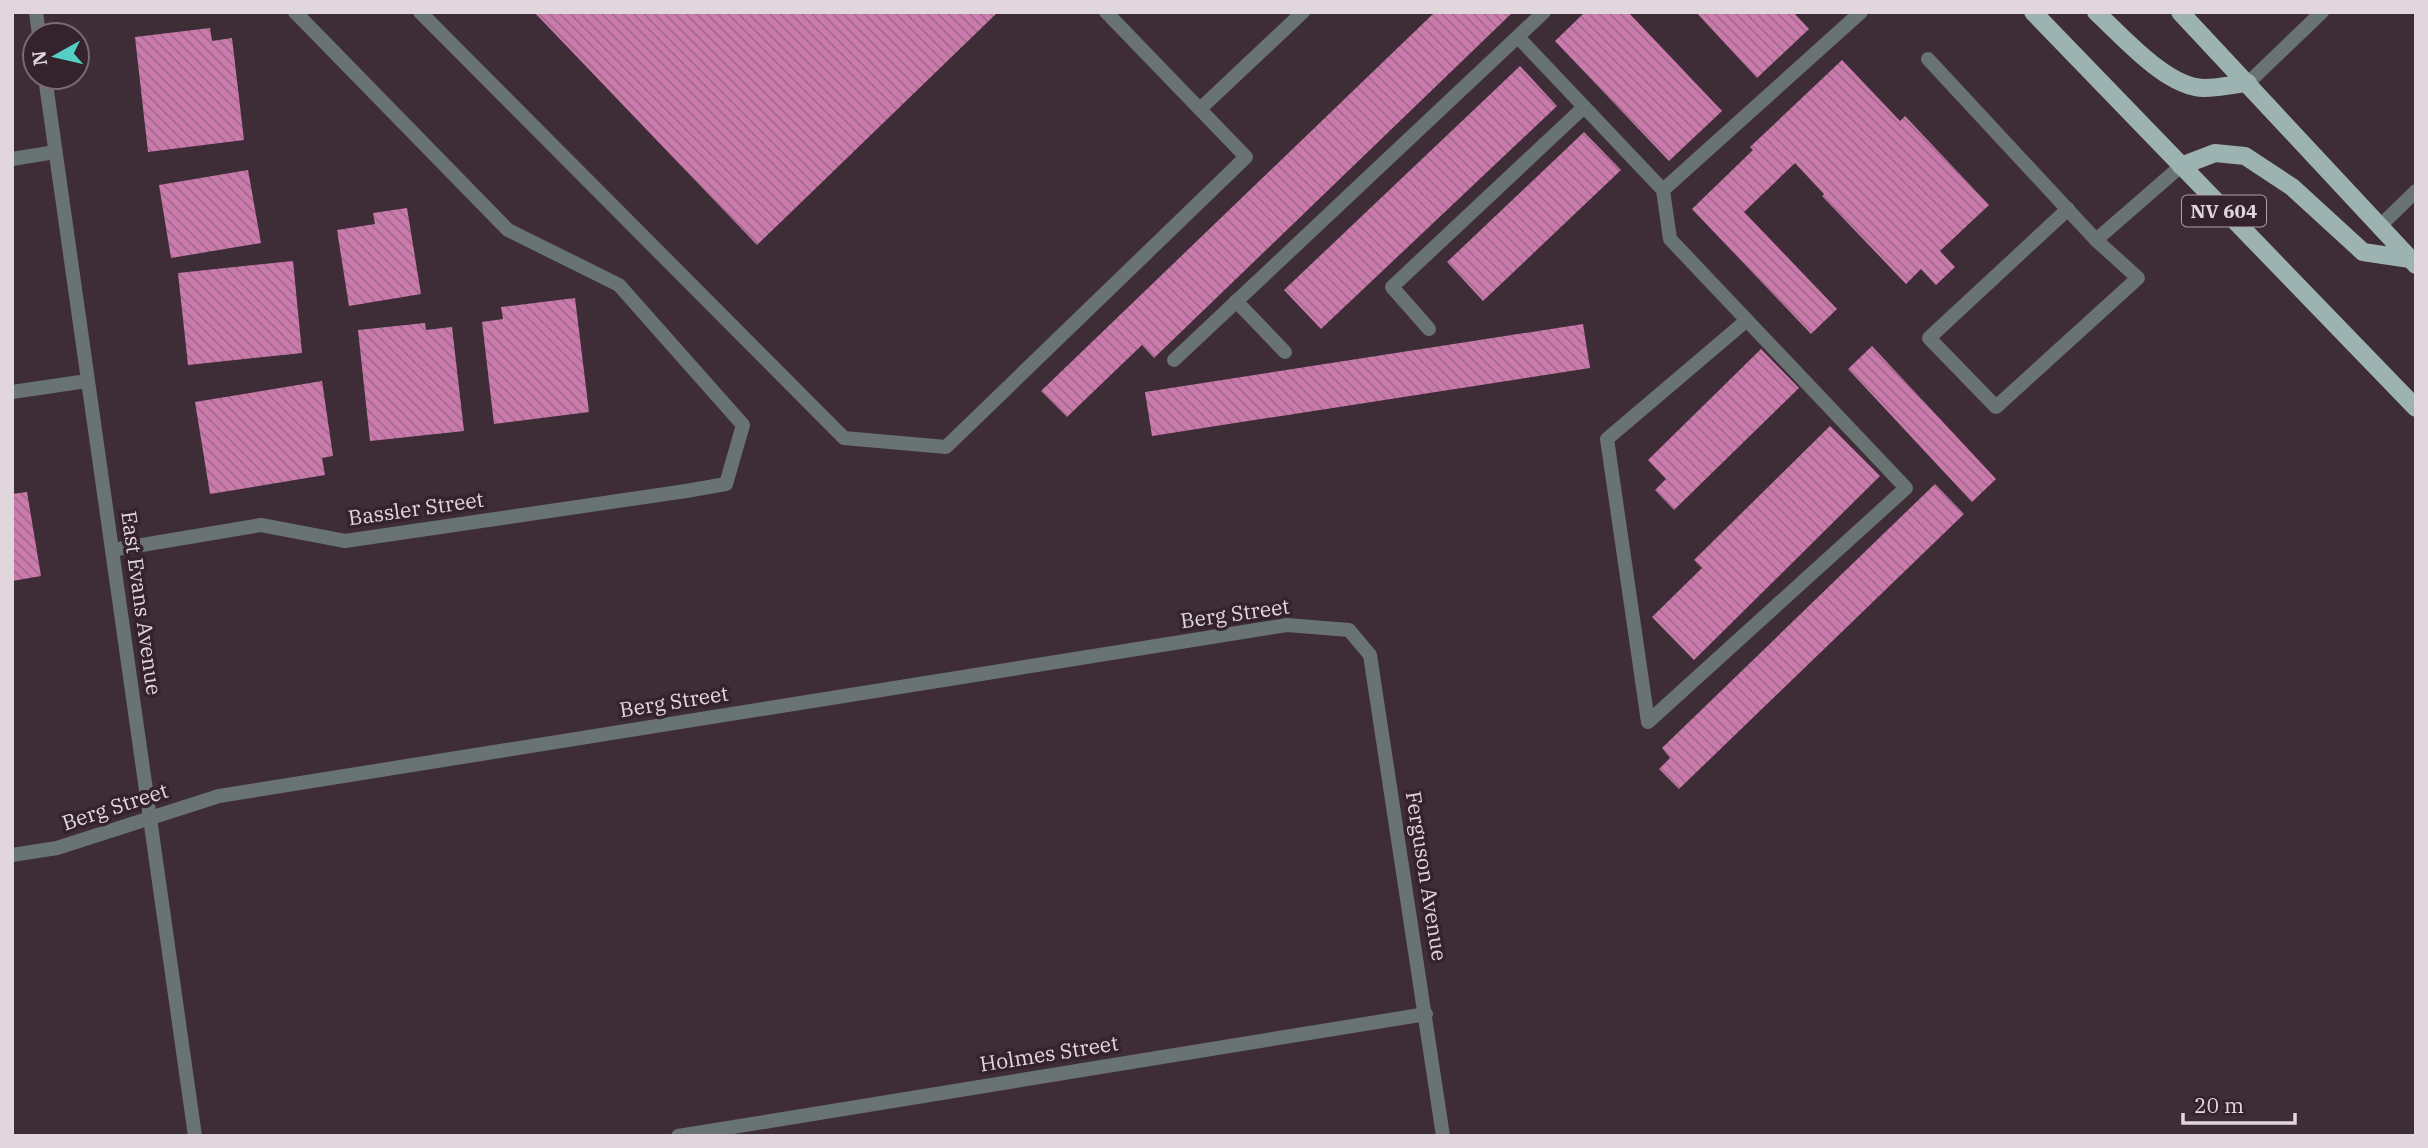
<svg xmlns="http://www.w3.org/2000/svg" width="2428" height="1148" font-family="'IBM Plex Serif',serif">
<defs>
<pattern id="building-back-hatch" width="6" height="6" patternUnits="userSpaceOnUse" patternTransform="scale(1.75)"><rect width="6" height="6" fill="#ca7bac"/><path d="M-1 5l2 2M0 0l6 6M5-1l2 2" fill="none" stroke="#a2698c"/></pattern>
</defs>
<rect width="100%" height="100%" fill="#3e2c37"/>
<g fill="url(#building-back-hatch)">
<path d="M534,12H998L757,245Z"/>
<path d="M1435,12H1513L1154,358L1142,345L1067,417L1041,391Z"/>
<path d="M1585,12H1628L1722,111L1669,161L1555,41Z"/>
<path d="M1696,12H1793L1809,29L1757,78Z"/>
<path d="M210,28L212,41L232,38L244,140L148,152L135,37Z"/>
<path d="M1842,60L1900,121L1905,116L1989,205L1940,251L1955,267L1936,285L1921,269L1906,284L1822,196L1824,194L1795,163L1744,212L1837,309L1811,334L1692,209L1753,150L1750,147Z"/>
<path d="M1520,66L1557,106L1321,329L1284,290Z"/>
<path d="M1584,132L1621,170L1483,301L1447,262Z"/>
<path d="M248,170L261,243L171,258L159,185Z"/>
<path d="M407,208L421,294L349,306L337,230L375,224L373,213Z"/>
<path d="M293,261L302,353L188,365L178,273Z"/>
<path d="M575,298L589,412L494,424L482,322L503,319L501,307Z"/>
<path d="M425,323L426,330L452,327L464,431L370,441L358,330Z"/>
<path d="M1583,324L1590,368L1152,436L1145,392Z"/>
<path d="M1872,346L1996,479L1972,502L1848,369Z"/>
<path d="M1761,349L1799,388L1674,510L1655,490L1666,479L1648,460Z"/>
<path d="M322,381L333,456L322,458L325,475L210,494L195,402Z"/>
<path d="M1830,426L1880,476L1694,660L1652,617L1702,568L1694,560Z"/>
<path d="M1935,484L1964,514L1679,789L1659,769L1670,758L1662,748Z"/>
<path d="M27,492L41,576L12,581V494Z"/>
</g>
<g fill="none" stroke-linecap="round" stroke-linejoin="round">
<g stroke="#687372" stroke-width="14">
<path d="M295,12L508,230L619,285L743,425L726,484L686,491"/>
<path d="M420,12L844,438L946,447L1246,157L1106,12"/>
<path d="M1518,37L1663,190L1670,239L1906,488L1648,722L1607,439L1747,320"/>
<path d="M1928,59L2096,240L2181,166"/>
<path d="M1200,109L1303,12"/>
<path d="M12,159L55,152"/>
<path d="M1663,190L1861,12"/>
<path d="M2068,209L1929,338L1996,407L2138,278L2096,240"/>
<path d="M2379,227L2416,191"/>
<path d="M1236,301L1285,352"/>
<path d="M1429,329L1392,287L1584,107"/>
<path d="M1174,360L1544,12"/>
</g>
<g stroke="#687372" stroke-width="14">
<path d="M2248,83L2322,12"/>
<path d="M12,392L87,381"/>
<path d="M112,550L261,525L345,541L686,491"/>
<path d="M12,855L57,848L219,796L1287,625L1349,630L1370,655L1443,1136"/>
<path d="M678,1136L1426,1014"/>
</g>
<g stroke="#687372" stroke-width="14">
<path d="M36,12L39,35"/>
<path d="M45,77L195,1136"/>
</g>
<g stroke="#9cb3b1" stroke-width="18">
<path d="M2033,12L2416,408"/>
<path d="M2096,12C2122,36 2168,89 2205,88C2219,88 2234,84 2248,83"/>
<path d="M2180,12L2416,265"/>
<path d="M2181,166L2215,153L2245,156L2292,187L2363,252L2410,259"/>
</g>
</g>
<g text-anchor="middle" stroke-width="7" stroke-linejoin="round" paint-order="stroke">
<rect fill="#34222c" stroke="#aea0a8" stroke-width="2" x="2182" y="195.5" width="84" height="31" rx="5"/>
<g font-size="19" font-weight="bold" fill="#e2d6dd">
<text x="2224" y="218">NV 604</text>
</g>
<g font-size="21" fill="#e2d6dd" stroke="#34222c">
<text transform="translate(416 509) rotate(-8)" y="7">Bassler Street</text>
<text transform="translate(141 603) rotate(82)" y="7">East Evans Avenue</text>
<text transform="translate(1235 614) rotate(-8)" y="7">Berg Street</text>
<text transform="translate(674 702) rotate(-9)" y="7">Berg Street</text>
<text transform="translate(115 807) rotate(-18)" y="7">Berg Street</text>
<text transform="translate(1426 876) rotate(81)" y="7">Ferguson Avenue</text>
<text transform="translate(1049 1054) rotate(-9)" y="7">Holmes Street</text>
</g>
</g>
<rect width="2428" height="1148" fill="none" stroke="#e2d6dd" stroke-width="28"/>
<g transform="translate(56 56) rotate(262)"><circle r="33" fill="#34222c" stroke="#7a6a73" stroke-width="2"/>
<path d="M0-5L12 26L0 18L-12 26Z" fill="#55cec6"/>
<text y="-10" font-size="19" font-weight="bold" text-anchor="middle" fill="#e2d6dd">N</text>
</g>
<path d="M2183 1113v10h112v-10" fill="none" stroke="#e2d6dd" stroke-width="3.5"/>
<text x="2194" y="1113" font-size="21" fill="#e2d6dd" stroke="#34222c" stroke-width="5" paint-order="stroke">20 m</text>
</svg>
